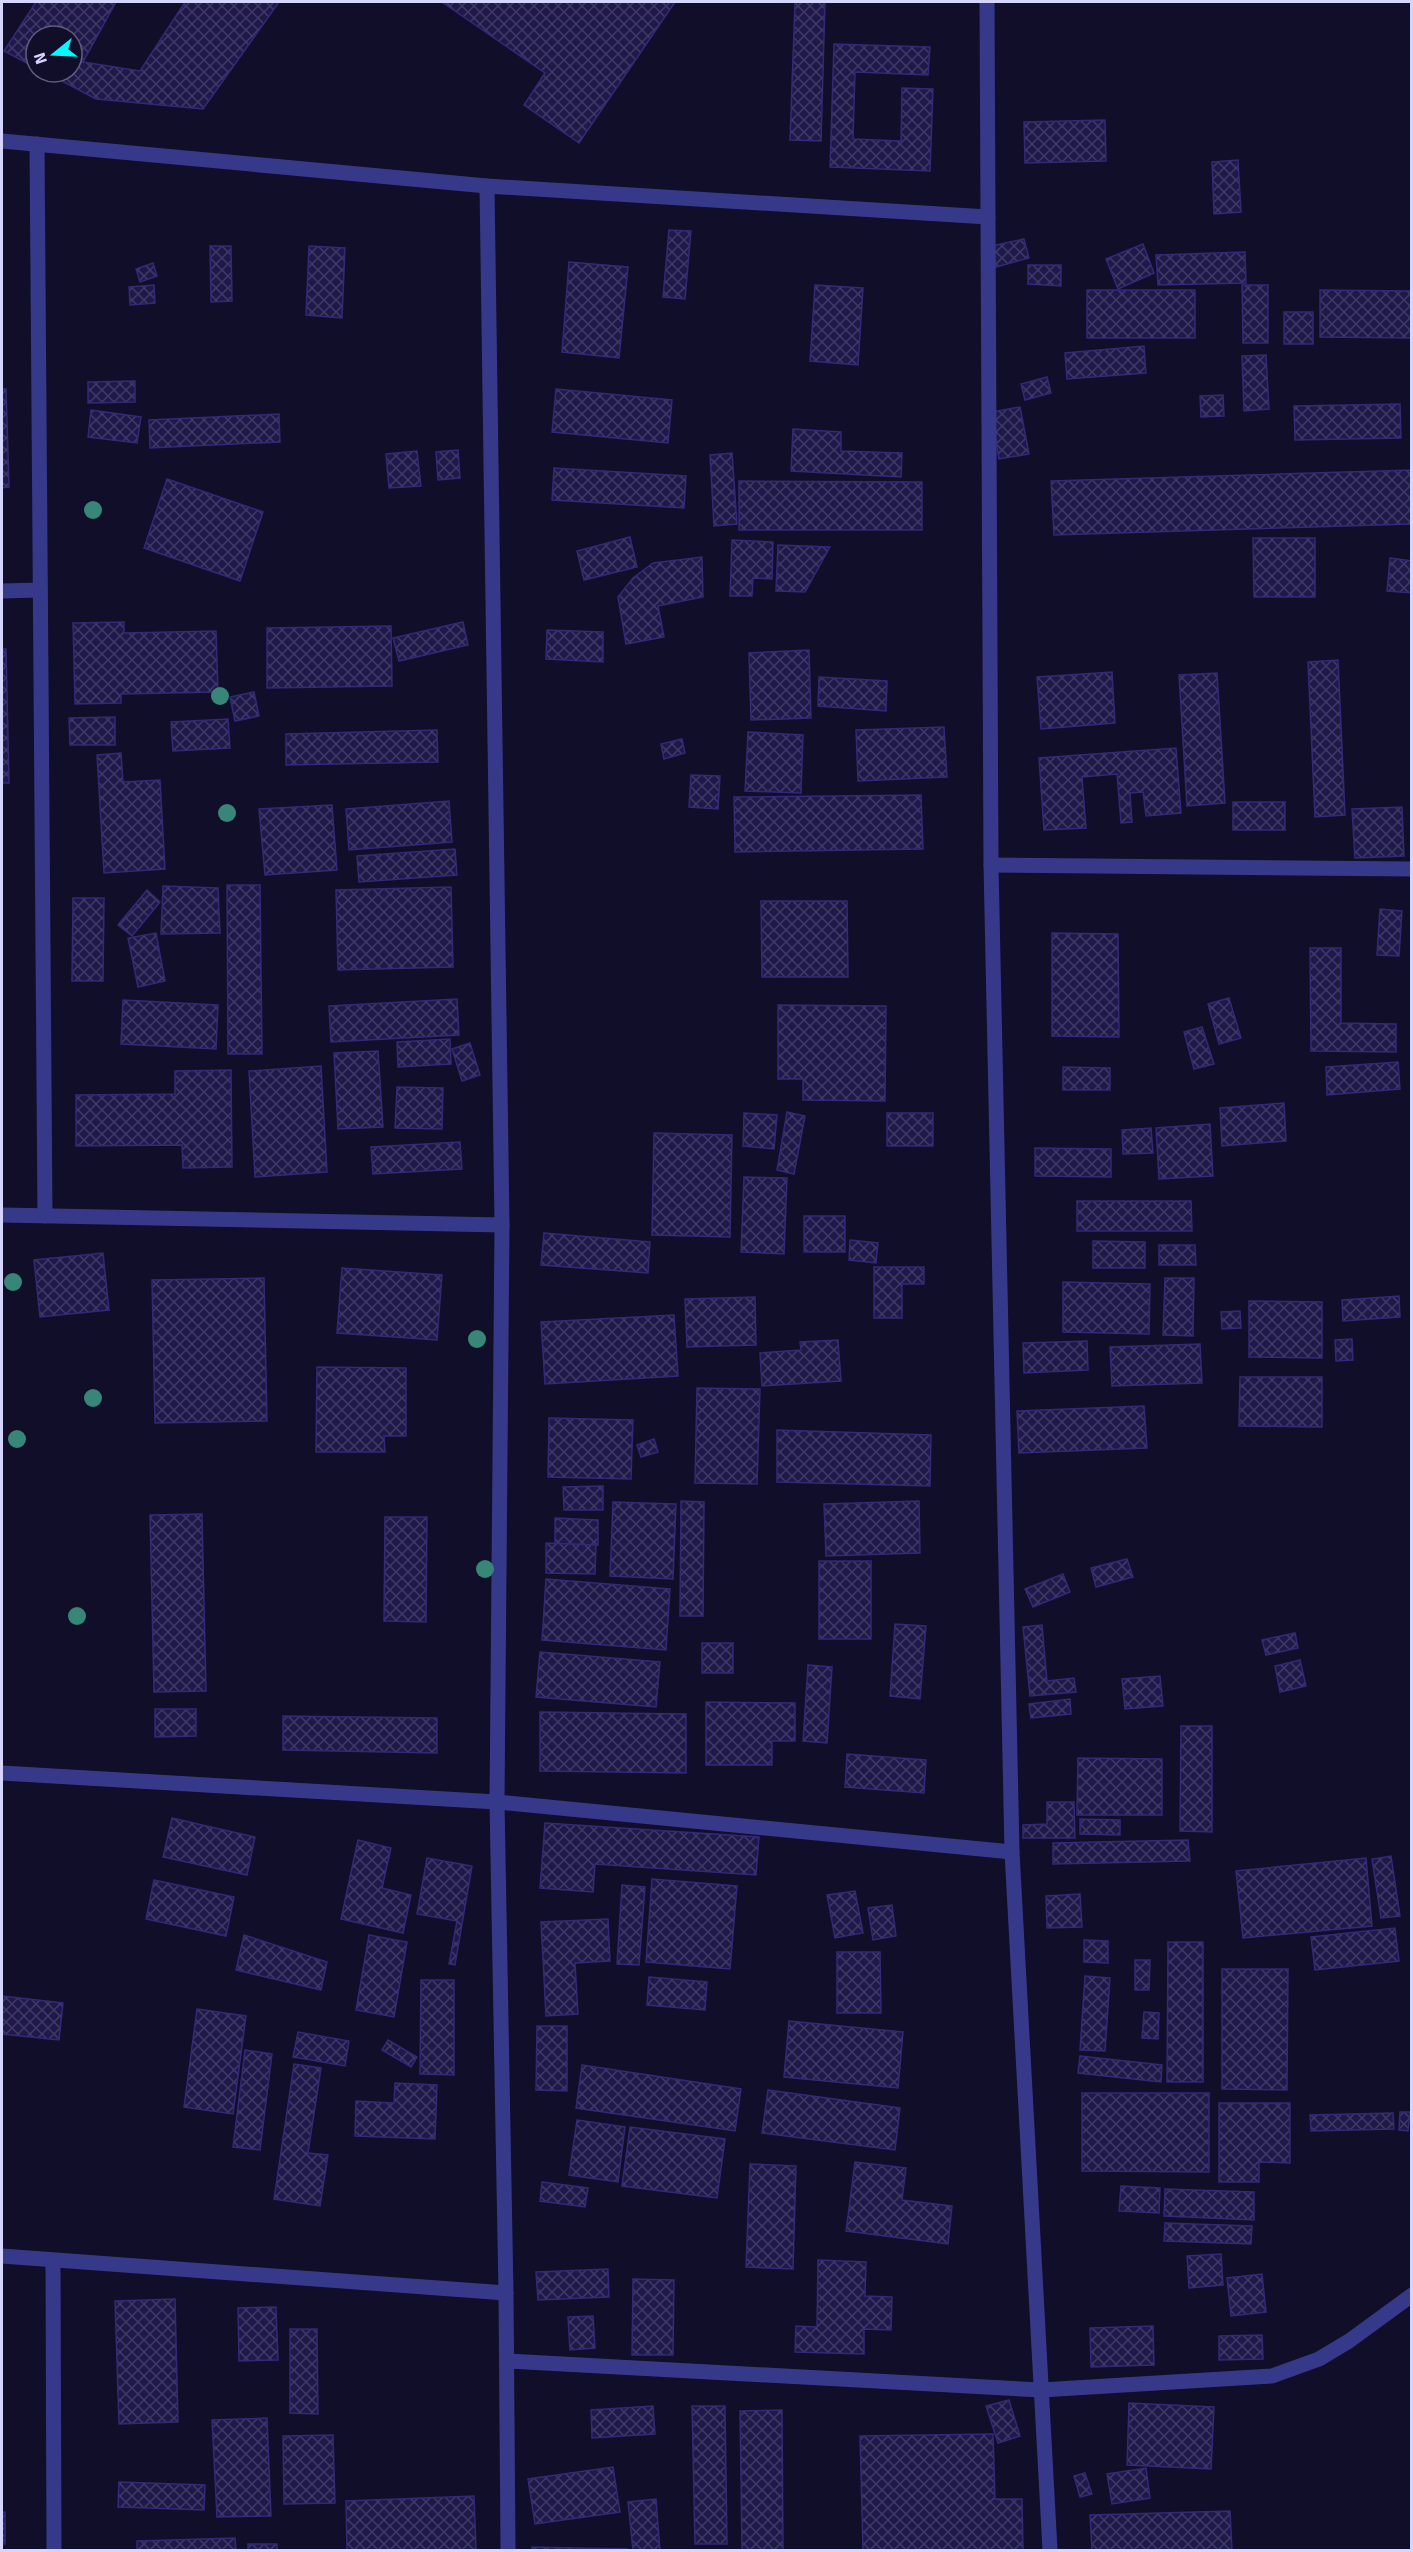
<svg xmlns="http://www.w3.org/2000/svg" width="1413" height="2552" font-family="Signika,sans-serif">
<defs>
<pattern id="building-cross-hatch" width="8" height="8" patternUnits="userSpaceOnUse" patternTransform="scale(1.5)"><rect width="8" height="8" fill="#1f194a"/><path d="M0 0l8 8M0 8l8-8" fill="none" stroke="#3f3a65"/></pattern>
</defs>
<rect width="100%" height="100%" fill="#100e28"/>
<g fill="url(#building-cross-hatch)" stroke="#322978" stroke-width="1.5">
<path d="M36,2H116L83,62L140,71L185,2H279L203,109L96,99L45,72H72V36H36V68L4,51Z"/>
<path d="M442,2H675L579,143L524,105L545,73Z"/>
<path d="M795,2H825L821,141L790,140Z"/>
<path d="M834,44L930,47L928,75L855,72L853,139L901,141L902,88L933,89L930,171L830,167Z"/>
<path d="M1105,120L1106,161L1025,163L1024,122Z"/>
<path d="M1238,160L1241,212L1214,214L1212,162Z"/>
<path d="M669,230L691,231L685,299L663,297Z"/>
<path d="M1024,239L1029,258L996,267L991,246Z"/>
<path d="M1143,244L1154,273L1118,289L1106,259Z"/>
<path d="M210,246H231L232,301L211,302Z"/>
<path d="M309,246L345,248L342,318L306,315Z"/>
<path d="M1245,252L1246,283L1158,285L1156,255Z"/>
<path d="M569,262L628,267L619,358L562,352Z"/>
<path d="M153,263L157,276L140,282L136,269Z"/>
<path d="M1028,265H1061V286L1028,284Z"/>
<path d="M154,285L155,303L130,305L129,287Z"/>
<path d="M815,285L863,288L858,365L810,361Z"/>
<path d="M1242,285H1268V343H1243Z"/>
<rect x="1087" y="290" width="108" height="48"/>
<path d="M1320,290L1412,291V338L1320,337Z"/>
<rect x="1284" y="312" width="29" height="32"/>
<path d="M1144,346L1146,373L1067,379L1065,353Z"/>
<path d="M1266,355L1269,409L1244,411L1242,356Z"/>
<path d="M1047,377L1051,393L1025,400L1021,384Z"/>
<path d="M135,381V402L88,403V382Z"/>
<path d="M2,389H6L9,487L2,488Z"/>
<path d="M556,389L672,400L668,443L552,432Z"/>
<path d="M1223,395L1224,416L1201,417L1200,396Z"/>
<path d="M1400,404L1401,438L1295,440L1294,406Z"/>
<path d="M1020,407L1029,454L999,459L991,412Z"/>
<path d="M91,410L141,417L137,443L88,437Z"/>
<path d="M279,414L280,442L150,448L149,420Z"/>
<path d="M793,429L841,432V451L902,453L901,477L791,471Z"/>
<path d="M458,450L460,478L438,480L436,452Z"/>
<path d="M417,451L421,486L389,488L386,454Z"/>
<path d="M732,453L737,524L714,526L710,455Z"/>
<path d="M554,468L686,476L684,508L552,500Z"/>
<path d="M1412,470V524L1054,535L1051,481Z"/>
<path d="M167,479L263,512L240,581L144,548Z"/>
<path d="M739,481L922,482V530H739Z"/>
<path d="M630,537L637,567L584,580L577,551Z"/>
<path d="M1253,538H1315V597H1254Z"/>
<path d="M732,540L773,542L772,579L753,578L752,596H730Z"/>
<path d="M778,545L830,547L805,592L776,591Z"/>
<path d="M702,557L703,597L658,606L664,637L626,644L618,597L633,578L653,563Z"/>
<path d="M1390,558L1412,561V593L1387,591Z"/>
<path d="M124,622V633L216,631L218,692L121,694V703L75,704L73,623Z"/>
<path d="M463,622L468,645L399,661L393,638Z"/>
<path d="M391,626L392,686L267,688V628Z"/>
<path d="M547,630L603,632V662L546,659Z"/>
<path d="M2,649H6L9,783H2Z"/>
<path d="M809,650L811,718L751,720L749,653Z"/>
<path d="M1338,660L1345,815L1315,817L1308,662Z"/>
<path d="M1112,672L1115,723L1041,729L1037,677Z"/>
<path d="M1217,673L1225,803L1187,806L1179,675Z"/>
<path d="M819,677L887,681L886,711L818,706Z"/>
<path d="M254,692L259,716L235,721L230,697Z"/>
<path d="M115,717V745H70L69,718Z"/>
<path d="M228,719L230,748L173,751L171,722Z"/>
<path d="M944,727L947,777L858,781L856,730Z"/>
<path d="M437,730L438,762L286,765V734Z"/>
<path d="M748,732L803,735L801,793L745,791Z"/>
<path d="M682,739L685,753L664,759L661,744Z"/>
<path d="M1176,748L1181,813L1146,816L1143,792L1130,793L1132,822L1121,823L1117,774L1082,777L1086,828L1044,830L1039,758Z"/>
<path d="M121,753L123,782L160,780L165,869L104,873L97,755Z"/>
<path d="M691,775L720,776L718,809L689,807Z"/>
<path d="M921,795L923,849L735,852L734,797Z"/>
<path d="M449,801L452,842L349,850L346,809Z"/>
<rect x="1233" y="802" width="52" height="28"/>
<path d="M332,805L337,870L265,875L259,809Z"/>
<path d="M1402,807L1404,856L1355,858L1352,809Z"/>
<path d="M455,849L457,875L359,882L357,856Z"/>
<path d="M227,885H260L262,1054H228Z"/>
<path d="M163,886L218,888L220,933L161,934Z"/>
<path d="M451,887L453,967L338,970L336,890Z"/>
<path d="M147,890L160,902L132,936L118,925Z"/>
<path d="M73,898H104L103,981H72Z"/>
<path d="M761,901H847L848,977H762Z"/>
<path d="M1380,909L1402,911L1399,956L1377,955Z"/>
<path d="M156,933L165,981L138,987L128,938Z"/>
<path d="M1052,933L1118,934L1119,1037L1052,1036Z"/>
<path d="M1310,948H1341V1023L1396,1024V1052L1311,1051Z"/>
<path d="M1229,998L1241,1038L1219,1044L1208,1004Z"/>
<path d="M457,999L459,1035L331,1042L329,1006Z"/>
<path d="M123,1000L218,1005L216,1049L121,1044Z"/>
<path d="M778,1005L886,1006L885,1101L803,1100V1079H778Z"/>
<path d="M1202,1027L1214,1064L1194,1069L1184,1032Z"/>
<path d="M450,1039L451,1064L398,1067L397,1042Z"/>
<path d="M470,1043L480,1075L462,1081L452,1049Z"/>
<path d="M378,1051L383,1127L338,1129L334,1053Z"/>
<path d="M1398,1062L1400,1089L1327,1095L1326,1067Z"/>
<path d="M321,1066L327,1172L255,1177L249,1071Z"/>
<path d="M1063,1067L1110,1068V1090H1063Z"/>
<path d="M231,1070L232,1167L183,1168L182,1145L76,1146V1095L175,1094V1071Z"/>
<path d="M397,1087L443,1088L442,1129L395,1128Z"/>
<path d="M1284,1103L1286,1141L1222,1146L1220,1108Z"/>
<path d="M787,1112L805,1116L794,1174L777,1170Z"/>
<path d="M744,1113L777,1115L774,1149L743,1146Z"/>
<rect x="887" y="1113" width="46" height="33"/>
<path d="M1210,1124L1213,1176L1159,1179L1156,1128Z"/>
<path d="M1151,1128L1153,1153L1123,1154L1122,1130Z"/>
<path d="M654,1133L732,1135L730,1237L652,1235Z"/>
<path d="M460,1142L462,1169L373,1174L371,1147Z"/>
<path d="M1035,1148L1111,1149V1177L1035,1176Z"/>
<path d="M744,1177L787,1178L784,1254L741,1252Z"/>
<path d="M1077,1201H1191L1192,1231H1077Z"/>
<rect x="804" y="1216" width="41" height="36"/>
<path d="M544,1233L650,1242L648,1273L541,1265Z"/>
<path d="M850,1240L878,1243L876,1263L849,1260Z"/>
<path d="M1093,1241L1145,1242V1268H1093Z"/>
<path d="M1159,1245H1195L1196,1265H1159Z"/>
<path d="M103,1253L109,1310L40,1317L34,1260Z"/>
<path d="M874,1267H924V1284H902V1318H874Z"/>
<path d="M342,1268L442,1275L437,1340L337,1333Z"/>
<path d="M264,1278L267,1421L155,1423L152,1280Z"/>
<path d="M1165,1278H1194L1193,1336L1163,1335Z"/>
<path d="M1063,1282L1150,1284L1149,1334L1063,1332Z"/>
<path d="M1399,1296L1400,1317L1343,1321L1342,1300Z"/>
<path d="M755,1297L756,1345L687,1347L685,1299Z"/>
<path d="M1249,1301L1322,1302V1358L1249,1357Z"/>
<path d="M1240,1311L1241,1328L1222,1329L1221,1312Z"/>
<path d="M674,1315L678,1376L545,1384L541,1322Z"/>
<path d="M1352,1339L1353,1360L1336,1361L1335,1340Z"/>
<path d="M838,1340L841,1381L762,1386L760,1353L801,1350L800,1342Z"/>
<path d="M1087,1341L1088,1370L1024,1373L1023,1343Z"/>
<path d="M1200,1344L1202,1383L1112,1386L1110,1347Z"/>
<path d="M317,1367L406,1368V1436H384L385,1452H316Z"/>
<path d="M1240,1377H1322V1427L1239,1426Z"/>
<path d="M697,1388L760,1389L757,1484L695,1483Z"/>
<path d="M1144,1406L1147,1448L1019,1453L1017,1411Z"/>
<path d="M549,1418L633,1420L631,1479L548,1477Z"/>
<path d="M777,1430L931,1435L930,1486L777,1482Z"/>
<path d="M654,1439L658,1452L641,1457L637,1445Z"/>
<path d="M603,1486V1510H564L563,1487Z"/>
<path d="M681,1501L704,1502L703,1616H680Z"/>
<path d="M919,1501L920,1553L826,1556L824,1504Z"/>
<path d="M613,1502L676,1504L673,1579L610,1576Z"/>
<path d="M202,1514L206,1691L154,1692L150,1515Z"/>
<path d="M385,1517H427L426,1622L384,1621Z"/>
<path d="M555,1518L598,1520V1545L555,1544Z"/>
<path d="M546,1543L596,1545L595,1574L546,1573Z"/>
<path d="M1127,1559L1133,1577L1096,1587L1091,1568Z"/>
<rect x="819" y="1561" width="52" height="78"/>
<path d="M1063,1574L1070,1592L1033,1607L1025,1589Z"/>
<path d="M546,1579L670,1589L666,1650L542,1640Z"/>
<path d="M895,1624L926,1626L920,1699L890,1696Z"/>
<path d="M1042,1625L1047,1681L1074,1678L1076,1692L1030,1696L1023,1627Z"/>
<path d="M1295,1633L1298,1648L1266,1655L1262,1640Z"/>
<rect x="702" y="1643" width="31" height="30"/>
<path d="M540,1652L660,1662L656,1707L536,1697Z"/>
<path d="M1300,1660L1306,1686L1280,1692L1275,1666Z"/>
<path d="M808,1665L832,1667L827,1743L803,1741Z"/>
<path d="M1160,1676L1163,1706L1125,1709L1122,1679Z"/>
<path d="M1070,1699L1071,1714L1031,1718L1029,1704Z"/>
<path d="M706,1702L795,1703V1741H772V1765H706Z"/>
<path d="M155,1709H196V1736L155,1737Z"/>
<path d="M540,1712L686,1714V1773L540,1771Z"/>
<path d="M283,1716L437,1718V1753L283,1750Z"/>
<path d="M1181,1726H1212V1832L1180,1831Z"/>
<path d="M847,1754L926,1760L924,1793L845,1787Z"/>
<path d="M1078,1758L1162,1759V1815H1077Z"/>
<path d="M1047,1802H1074L1075,1838H1023V1825L1047,1824Z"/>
<path d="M172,1818L255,1837L247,1875L163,1857Z"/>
<path d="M1080,1819L1120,1820V1835L1080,1834Z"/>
<path d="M545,1823L759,1837L756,1875L595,1864L593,1892L540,1888Z"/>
<path d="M358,1840L391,1848L382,1888L411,1895L403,1933L341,1919Z"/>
<path d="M1188,1840L1190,1861L1053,1864V1843Z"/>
<path d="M1391,1856L1400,1916L1381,1918L1372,1859Z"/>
<path d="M427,1858L472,1866L455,1965L449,1964L457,1921L417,1914Z"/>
<path d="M1366,1858L1372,1926L1243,1938L1236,1871Z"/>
<path d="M652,1879L737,1886L730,1969L646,1962Z"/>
<path d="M154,1880L234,1897L226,1936L146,1919Z"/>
<path d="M622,1885L645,1887L639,1965L617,1964Z"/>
<path d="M855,1891L863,1933L835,1938L827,1895Z"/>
<path d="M1080,1894L1082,1927L1047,1928L1046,1896Z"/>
<path d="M892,1905L896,1936L873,1940L868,1908Z"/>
<path d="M608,1919L610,1961L575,1963L578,2014L546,2016L541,1922Z"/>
<path d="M1395,1928L1399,1961L1315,1970L1311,1937Z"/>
<path d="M244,1935L327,1962L321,1990L236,1970Z"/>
<path d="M369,1935L407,1942L394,2017L356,2010Z"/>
<path d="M1084,1940L1108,1941V1963L1084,1962Z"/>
<path d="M1168,1942H1203V2082H1167Z"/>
<path d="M837,1952H880L881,2013H837Z"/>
<path d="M1135,1960H1150L1149,1990H1135Z"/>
<path d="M1222,1969H1288L1287,2090L1222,2089Z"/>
<path d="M1085,1976L1110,1978L1105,2051L1080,2050Z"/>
<path d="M649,1977L707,1982L705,2010L647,2005Z"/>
<path d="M421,1980H454V2075L420,2074Z"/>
<path d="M2,1996L63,2003L59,2040L2,2034Z"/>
<path d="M197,2009L246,2016L233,2114L184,2107Z"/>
<path d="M1144,2012L1159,2013L1158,2039L1142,2038Z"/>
<path d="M789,2021L903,2032L898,2088L784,2077Z"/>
<path d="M537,2026H567V2091L536,2090Z"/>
<path d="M298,2032L349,2041L345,2066L293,2057Z"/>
<path d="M388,2040L417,2057L411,2067L382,2050Z"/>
<path d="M245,2050L272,2054L260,2150L233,2147Z"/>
<path d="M1080,2056L1162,2065L1161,2082L1078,2073Z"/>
<path d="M294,2064L321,2068L308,2153L328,2155L320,2206L274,2199Z"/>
<path d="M582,2065L741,2089L735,2131L576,2108Z"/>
<path d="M395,2083L437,2085L435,2139L355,2136L356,2101L394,2103Z"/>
<path d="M768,2090L900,2108L895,2150L762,2133Z"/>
<path d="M1082,2093H1209V2172L1082,2171Z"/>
<path d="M1219,2103H1290V2163L1259,2162V2182H1219Z"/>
<path d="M1400,2112H1410L1408,2131L1399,2130Z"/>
<path d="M1393,2113L1394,2129L1311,2131L1310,2115Z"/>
<path d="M577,2120L625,2127L618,2182L569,2175Z"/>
<path d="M630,2127L725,2139L717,2198L622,2186Z"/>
<path d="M855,2162L906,2168L902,2200L952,2206L948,2244L846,2231Z"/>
<path d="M750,2164L796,2166L793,2269L746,2267Z"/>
<path d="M542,2182L588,2188L585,2207L540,2201Z"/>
<path d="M1121,2186L1160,2188L1159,2213L1119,2211Z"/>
<path d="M1165,2189L1254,2192V2220L1164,2216Z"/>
<path d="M1165,2223L1252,2226L1251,2244L1164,2241Z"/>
<path d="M1221,2254L1223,2285L1189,2288L1187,2256Z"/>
<path d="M818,2260L866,2262L865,2296L892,2297L891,2330L864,2329V2354L795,2352L796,2326L817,2327Z"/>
<path d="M608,2269L609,2297L538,2300L536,2272Z"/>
<path d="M1262,2274L1266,2312L1231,2316L1227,2278Z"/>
<path d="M633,2279L674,2280L673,2355H632Z"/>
<path d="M175,2299L178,2422L119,2424L115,2301Z"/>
<path d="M276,2307L278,2360L239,2361L238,2308Z"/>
<path d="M593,2316L595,2348L570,2350L568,2317Z"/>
<path d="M1153,2326L1154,2365L1091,2367L1090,2328Z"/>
<path d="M290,2329H317L318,2414L290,2413Z"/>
<path d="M1262,2335L1263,2359L1219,2360V2336Z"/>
<path d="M1009,2400L1020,2436L998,2443L986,2406Z"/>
<path d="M1129,2403L1214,2407L1211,2469L1127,2465Z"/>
<path d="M653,2406L655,2434L592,2438L591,2410Z"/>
<path d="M692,2406H725L727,2544H695Z"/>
<path d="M782,2410L783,2550H742L740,2411Z"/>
<path d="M267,2418L271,2516L217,2517L212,2420Z"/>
<path d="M993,2434L995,2499H1022L1023,2550H863L860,2436Z"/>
<path d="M333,2435L335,2503L284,2504L283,2436Z"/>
<path d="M613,2467L620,2512L535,2524L528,2479Z"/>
<path d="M1146,2468L1150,2498L1112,2504L1107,2474Z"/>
<path d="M1085,2473L1092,2494L1080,2497L1074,2476Z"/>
<path d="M119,2482L205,2485L204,2510L118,2507Z"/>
<path d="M474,2496L476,2550H347L346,2501Z"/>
<path d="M656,2499L660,2550H633L628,2502Z"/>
<path d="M1230,2511L1232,2550H1092L1090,2515Z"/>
<rect x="2" y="2512" width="3" height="32"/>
<path d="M235,2538L236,2550H137V2541Z"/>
<rect x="248" y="2544" width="29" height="6"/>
<path d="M532,2547L627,2549V2550H532Z"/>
</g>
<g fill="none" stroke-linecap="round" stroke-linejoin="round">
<g stroke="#36398a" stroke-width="15">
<path d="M987,2L991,865L1012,1852L1050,2550"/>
<path d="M2,141L487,186L988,217"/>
<path d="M37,144L45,1216"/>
<path d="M487,186L502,1225L497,1802L506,2293L508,2550"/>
<path d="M2,591L40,590"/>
<path d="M991,865L1412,869"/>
<path d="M2,1215L502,1225"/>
<path d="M2,1773L497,1802L1012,1852"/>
<path d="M2,2256L506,2293"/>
<path d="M53,2262L54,2550"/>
<path d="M507,2361L1041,2390L1272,2376L1319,2359L1349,2341L1412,2295"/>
</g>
</g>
<g fill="#388677">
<circle cx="93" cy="510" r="9"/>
<circle cx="220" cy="696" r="9"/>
<circle cx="227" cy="813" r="9"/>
<circle cx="13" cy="1282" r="9"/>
<circle cx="477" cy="1339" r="9"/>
<circle cx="93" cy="1398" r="9"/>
<circle cx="17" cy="1439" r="9"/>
<circle cx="485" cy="1569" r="9"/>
<circle cx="77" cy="1616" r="9"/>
</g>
<rect width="1413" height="2552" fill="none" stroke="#d6d5ff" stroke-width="6"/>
<g transform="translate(54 54) rotate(252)"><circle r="28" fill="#100e28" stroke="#5f5e7e" stroke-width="1.5"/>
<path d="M0-4.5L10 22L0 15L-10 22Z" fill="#01faff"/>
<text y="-9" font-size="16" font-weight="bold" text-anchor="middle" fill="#d6d5ff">N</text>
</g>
</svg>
